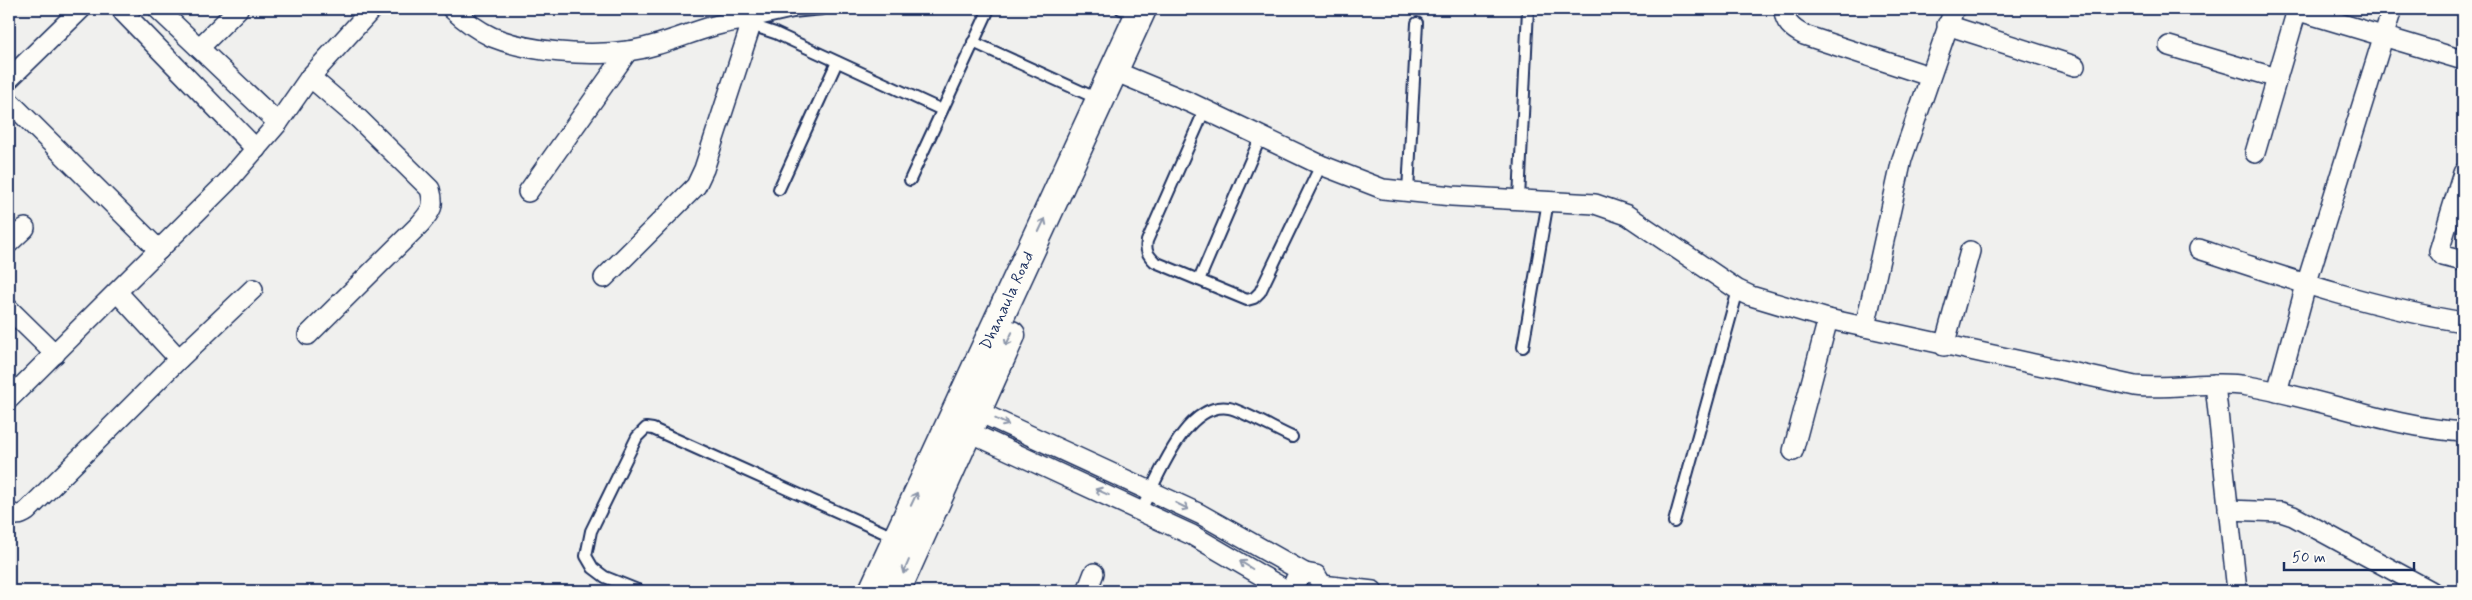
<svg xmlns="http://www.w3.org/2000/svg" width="2472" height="600" font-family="Mynerve,sans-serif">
<rect width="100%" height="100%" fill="#f0f0ee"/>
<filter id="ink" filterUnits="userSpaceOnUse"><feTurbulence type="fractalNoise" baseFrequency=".02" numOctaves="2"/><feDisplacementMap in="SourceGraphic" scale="10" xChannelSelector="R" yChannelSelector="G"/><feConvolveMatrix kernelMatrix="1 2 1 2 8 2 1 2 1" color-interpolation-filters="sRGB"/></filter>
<g filter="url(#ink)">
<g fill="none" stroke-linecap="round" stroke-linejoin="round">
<defs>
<g id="lane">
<path d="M1121,9L1139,12"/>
<path d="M749,22L793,12L822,9"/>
<path d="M751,25L775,33L942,110"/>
<path d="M973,42L1100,100"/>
<path d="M1205,109L1147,241C1145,251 1148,255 1155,262L1247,300L1254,298L1260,292L1321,165"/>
<path d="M910,180L989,9"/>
<path d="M779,189L837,62"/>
<path d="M1408,191L1417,23"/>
<path d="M1519,199L1528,9"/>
<path d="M1199,280L1261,136"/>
<path d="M1523,347L1548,201"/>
<path d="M1141,510C1158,479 1185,401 1229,408C1241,410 1278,431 1292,437"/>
<path d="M1674,522L1738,290"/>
<path d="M640,591L605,577L593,568L586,556L591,531L637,437L646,428L653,429L896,538"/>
</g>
<g id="street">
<path d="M158,9L278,123"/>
<path d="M452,9C464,20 477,30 492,37C529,52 588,57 628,51C668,46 705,23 746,20L751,25L704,169L696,186L604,278"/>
<path d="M1784,9C1784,22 1792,29 1804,35L1929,76"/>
<path d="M2292,9L2463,60"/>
<path d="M123,12L256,149"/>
<path d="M1947,25L2075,66"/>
<path d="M2169,46L2277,78"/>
<path d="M199,48L238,9"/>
<path d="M1114,71L1191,103L1321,165L1383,189L1452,196L1595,204L1627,215L1738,290L1751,296L1828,319L2135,386C2173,390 2211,380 2248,386C2321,398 2389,427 2463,432"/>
<path d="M9,79L81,9"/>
<path d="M9,101L159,250"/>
<path d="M2255,153L2297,10"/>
<path d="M2463,173L2439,251L2443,256L2463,261"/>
<path d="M528,192L628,51"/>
<path d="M9,243L25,228"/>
<path d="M2199,249C2286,278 2373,308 2463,322"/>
<path d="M117,292L179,359"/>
<path d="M9,309L55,354"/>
<path d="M1865,327L1902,159L1954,9"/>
<path d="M308,335L420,224C432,210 435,206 430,189L359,119L310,77"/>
<path d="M1944,346L1970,251"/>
<path d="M2215,384L2237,591"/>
<path d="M2277,392L2306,285L2392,9"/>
<path d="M9,399L227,182L278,123L310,77L372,9"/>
<path d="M966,406L1200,514L1305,573"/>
<path d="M958,427L1192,535L1288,591"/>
<path d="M1793,451L1828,319"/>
<path d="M2228,510L2281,512L2293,516L2431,591"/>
<path d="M9,512C16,516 20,516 27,511L179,359L253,289"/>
<path d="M1295,580L1305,573L1316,575L1322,585L1321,591"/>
<path d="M1322,585L1373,591"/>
<path d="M1087,591L1094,573"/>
</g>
<g id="secondary">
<path d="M873,591L1142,9"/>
<path d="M896,591L1011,335"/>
</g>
</defs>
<use href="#lane" stroke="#1b2f5e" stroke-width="14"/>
<use href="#street" stroke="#1b2f5e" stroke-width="22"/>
<use href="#secondary" stroke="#1b2f5e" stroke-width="31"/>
<use href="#lane" stroke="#fdfcf7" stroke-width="10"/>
<use href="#street" stroke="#fdfcf7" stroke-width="19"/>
<use href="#secondary" stroke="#fdfcf7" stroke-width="28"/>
</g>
<defs><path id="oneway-shaft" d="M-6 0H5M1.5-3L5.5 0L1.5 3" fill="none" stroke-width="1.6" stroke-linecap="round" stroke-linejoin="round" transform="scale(1.25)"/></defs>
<g stroke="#8c96aa">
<use href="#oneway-shaft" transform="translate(1042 225) rotate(-65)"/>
<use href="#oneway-shaft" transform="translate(1009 339) rotate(115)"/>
<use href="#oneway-shaft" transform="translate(1002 422) rotate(26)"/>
<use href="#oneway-shaft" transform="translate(1102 492) rotate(-156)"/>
<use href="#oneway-shaft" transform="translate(914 499) rotate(-65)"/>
<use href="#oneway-shaft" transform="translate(1182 506) rotate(26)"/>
<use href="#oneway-shaft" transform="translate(1246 565) rotate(-148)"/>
<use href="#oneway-shaft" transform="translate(906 567) rotate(113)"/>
</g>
</g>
<g text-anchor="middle" stroke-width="5" stroke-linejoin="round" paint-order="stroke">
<g font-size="16" fill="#1b2f5e" stroke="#fdfcf7">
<text transform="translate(1006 300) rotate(-65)" y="6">Dhanaula Road</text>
</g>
</g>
<rect width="2472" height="600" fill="none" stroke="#fdfcf7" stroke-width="30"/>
<rect x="15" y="15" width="2442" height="570" fill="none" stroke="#1b2f5e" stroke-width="2" filter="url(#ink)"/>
<path d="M2284 562v8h130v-8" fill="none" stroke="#1b2f5e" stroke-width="2.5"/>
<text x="2292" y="562" font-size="15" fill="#1b2f5e" stroke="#fdfcf7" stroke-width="4" paint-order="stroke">50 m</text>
</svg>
